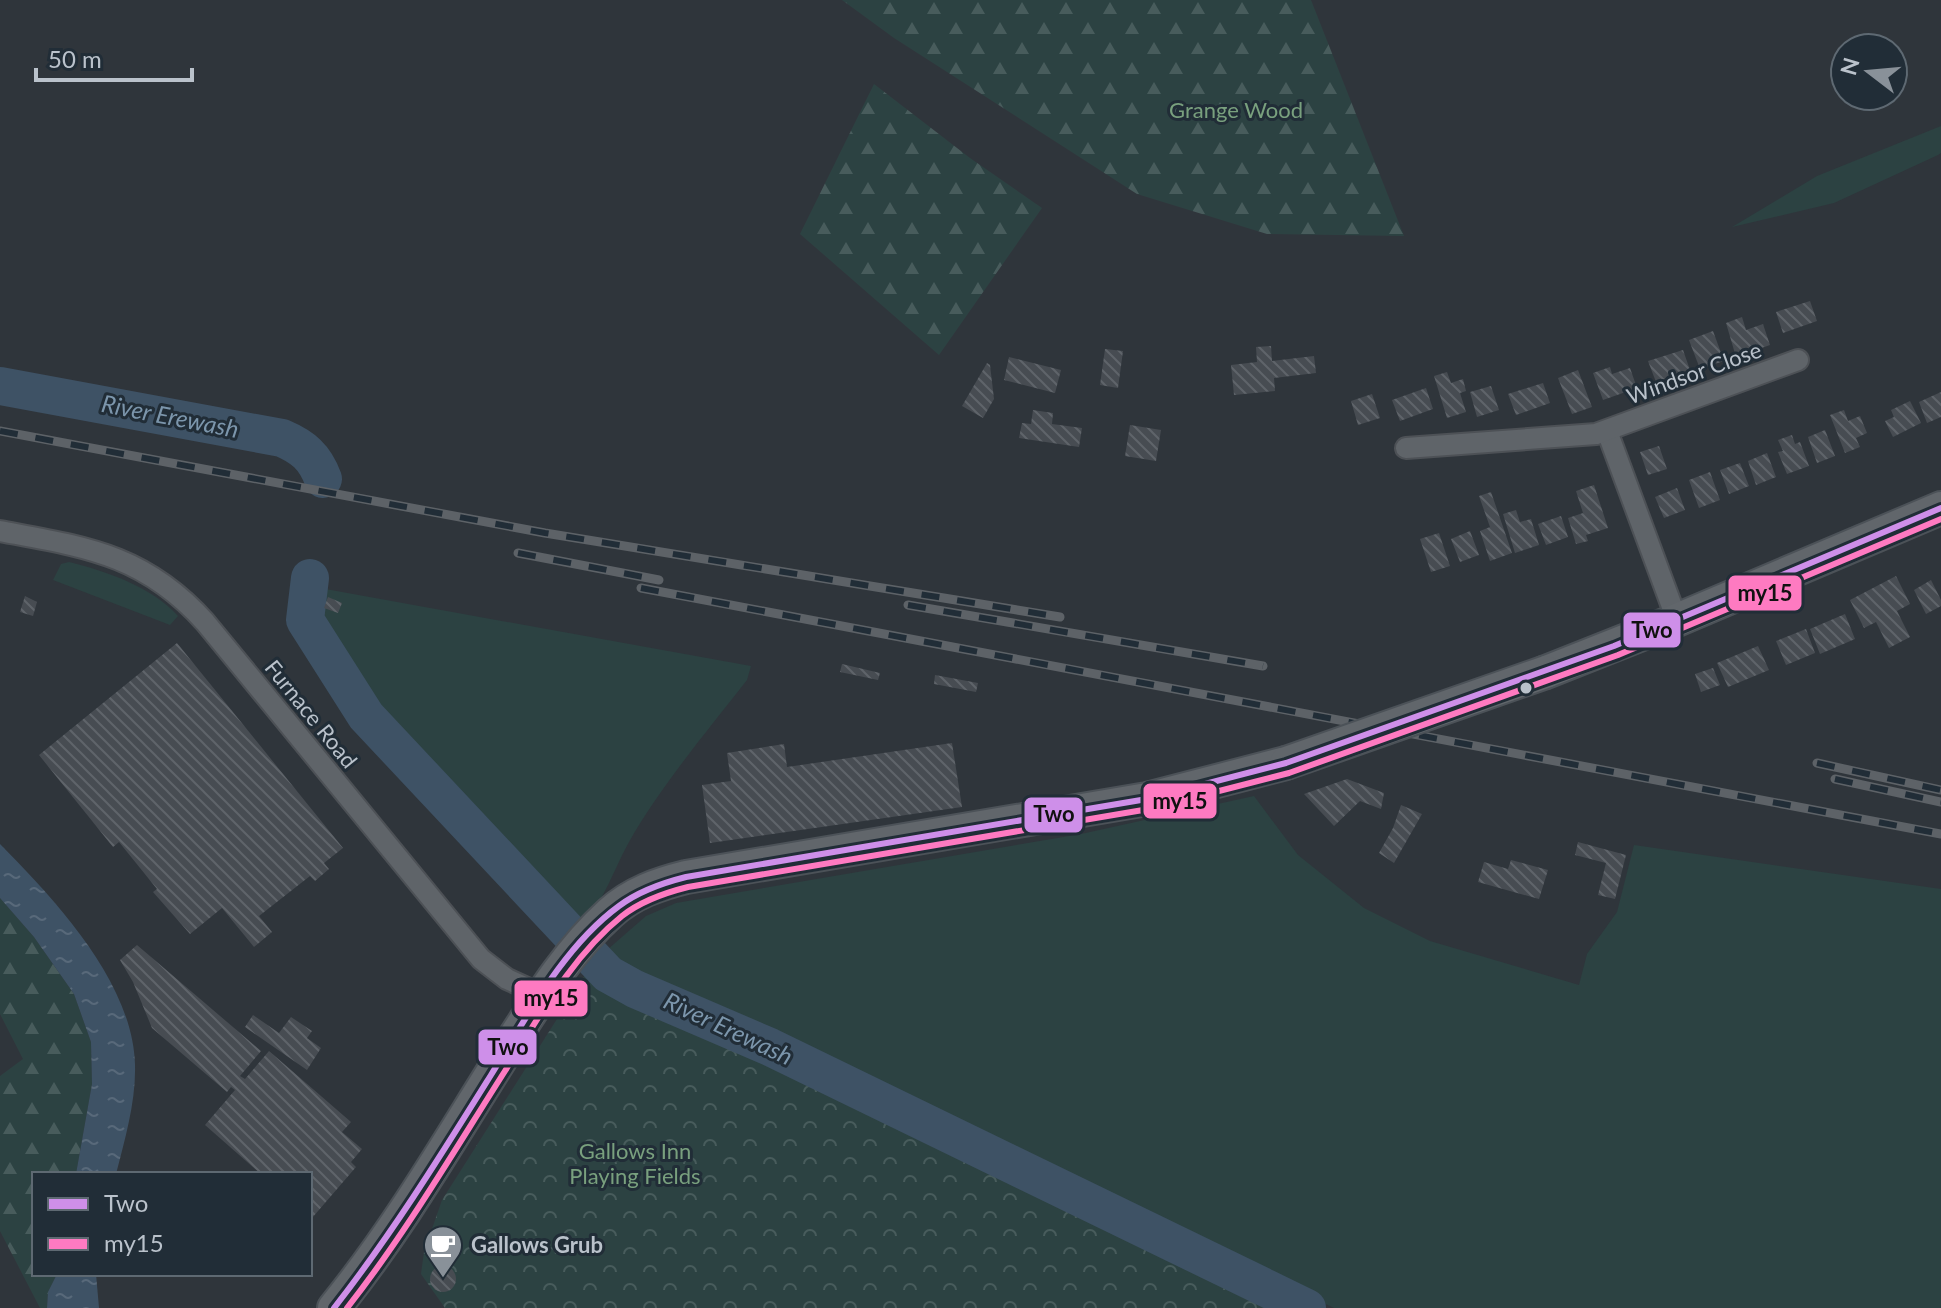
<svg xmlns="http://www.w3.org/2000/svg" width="1941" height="1308" font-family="Lato,sans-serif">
<defs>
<pattern id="forest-firs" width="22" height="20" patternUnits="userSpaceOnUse" patternTransform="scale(2)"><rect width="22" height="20" fill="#2c4242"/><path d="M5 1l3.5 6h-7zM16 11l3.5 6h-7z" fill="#485c5c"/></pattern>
<pattern id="park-crowns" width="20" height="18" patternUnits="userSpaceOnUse" patternTransform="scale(2)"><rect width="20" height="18" fill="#2c4242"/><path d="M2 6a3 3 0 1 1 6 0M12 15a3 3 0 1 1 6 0" fill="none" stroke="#485c5c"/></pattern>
<pattern id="water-ripples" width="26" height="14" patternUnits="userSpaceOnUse" patternTransform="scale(2)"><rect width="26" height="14" fill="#3e5265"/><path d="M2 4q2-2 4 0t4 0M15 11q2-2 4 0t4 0" fill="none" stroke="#58697a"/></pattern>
<pattern id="building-back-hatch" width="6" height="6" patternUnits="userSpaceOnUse" patternTransform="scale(2)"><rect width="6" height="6" fill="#474c52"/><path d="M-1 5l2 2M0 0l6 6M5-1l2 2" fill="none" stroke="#5f646a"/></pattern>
</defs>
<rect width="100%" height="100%" fill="#2f353b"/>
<g fill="#2c4242">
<path d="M1941,126V153L1938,155L1834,203L1732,227L1817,176Z"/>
<path d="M69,562C106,571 152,587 178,616L170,625L53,580L61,564Z"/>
<path d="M320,588L751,666L747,680C708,730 660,787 629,842C613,871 606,897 584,923L446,786L319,632L316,615Z"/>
<path d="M1254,796L1298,855L1364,908L1430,941L1579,985L1587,954L1617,912L1634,845L1941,889V1308H1334L765,1032L645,980L617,963L607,950L646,916L676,903L1081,834Z"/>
</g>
<g fill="url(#forest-firs)">
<path d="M842,0H1311L1404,236L1267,234L1137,194L894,38Z"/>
<path d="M874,84L970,158L1042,208L939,355L800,234Z"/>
<path d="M0,898L34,937L74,994L91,1042L92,1084L76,1174H34V1274H57L48,1292L47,1308H40L0,1231V1076L23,1059L0,1014Z"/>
</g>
<path fill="url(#park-crowns)" d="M585,975L621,1001L756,1055L1285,1308H445L421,1274L424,1252L442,1200Z"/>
<g fill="url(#water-ripples)">
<path d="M0,844C55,900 133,982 135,1065C136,1101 125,1139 116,1174H76L92,1084L91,1042L74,994L34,937L0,898Z"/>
<path d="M57,1274H96L99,1308H47L48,1292Z"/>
</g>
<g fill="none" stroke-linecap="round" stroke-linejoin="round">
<g stroke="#3e5265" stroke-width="38">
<path d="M0,386L282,438C303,447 315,457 323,479"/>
<path d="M310,578L305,620L366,716L608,974L635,989L770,1047L1307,1308"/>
</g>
</g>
<g fill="url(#building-back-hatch)">
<path d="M1810,301L1817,321L1783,333L1776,312Z"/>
<path d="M1742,317L1746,330L1763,324L1770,345L1736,357L1726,323Z"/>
<path d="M1713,331L1724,361L1700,369L1689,340Z"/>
<path d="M1271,346L1272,361L1314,356L1316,373L1274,378L1275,391L1234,395L1231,365L1257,362L1256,347Z"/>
<path d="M1105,349L1123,351L1118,388L1100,385Z"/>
<path d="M1683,350L1690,370L1656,382L1648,361Z"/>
<path d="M1009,357L1061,370L1055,393L1004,380Z"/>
<path d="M987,363L990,365L994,399L983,418L962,406Z"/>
<path d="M1610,367L1612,374L1630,368L1637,388L1603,400L1593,373Z"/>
<path d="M1578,370L1592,407L1572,414L1558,378Z"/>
<path d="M1447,372L1451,383L1463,379L1466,391L1460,393L1466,412L1447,418L1434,376Z"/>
<path d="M1543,383L1550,403L1516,415L1508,394Z"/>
<path d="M1491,386L1499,410L1477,417L1470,392Z"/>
<path d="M1426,388L1433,409L1400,421L1392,400Z"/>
<path d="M1941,392V417L1927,423L1919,402Z"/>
<path d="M1372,394L1380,418L1358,425L1351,401Z"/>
<path d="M1910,401L1921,423L1893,437L1885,421L1894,417L1891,410Z"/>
<path d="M1033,410L1053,413L1052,424L1082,428L1079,447L1019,438L1022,423L1031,424Z"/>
<path d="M1844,410L1848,421L1860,416L1867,433L1856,438L1860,447L1845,453L1830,415Z"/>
<path d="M1130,425L1161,430L1156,461L1125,456Z"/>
<path d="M1825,430L1835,456L1817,463L1808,437Z"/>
<path d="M1792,435L1795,444L1800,442L1809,466L1787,474L1778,452L1783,451L1778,440Z"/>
<path d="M1659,446L1667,469L1648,475L1640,452Z"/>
<path d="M1767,453L1776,477L1756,485L1748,461Z"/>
<path d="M1740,463L1749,486L1729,494L1720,470Z"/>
<path d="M1710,472L1720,500L1699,508L1689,480Z"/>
<path d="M1594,485L1608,528L1586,535L1588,541L1576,544L1568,518L1583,513L1576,491Z"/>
<path d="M1677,488L1685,510L1664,518L1655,497Z"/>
<path d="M1491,492L1512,553L1490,561L1480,531L1490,527L1479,496Z"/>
<path d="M1516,510L1520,522L1531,519L1539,545L1515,553L1503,514Z"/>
<path d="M1561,516L1568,537L1546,545L1538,524Z"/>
<path d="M1470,531L1479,555L1460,562L1451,539Z"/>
<path d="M1439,533L1450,566L1431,572L1420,539Z"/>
<path d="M1896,576L1910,604L1897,611L1910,637L1889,648L1876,622L1864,628L1850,600Z"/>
<path d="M1931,580L1941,600V606L1926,614L1914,590Z"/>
<path d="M25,596L37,602L33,616L20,612Z"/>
<path d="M328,597L342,603L338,613L324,608Z"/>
<path d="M1845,614L1855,639L1820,654L1810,629Z"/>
<path d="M1806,629L1815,653L1786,665L1776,641Z"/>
<path d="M177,643L343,848L324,863L329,869L315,881L310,876L259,916L272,932L254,947L222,908L190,934L153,892L157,889L119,842L113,847L39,755Z"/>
<path d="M1758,646L1769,670L1728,687L1717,663Z"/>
<path d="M842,664L880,673L878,680L840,672Z"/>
<path d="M1713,668L1720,685L1701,692L1695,674Z"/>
<path d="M935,675L978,683L976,692L934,684Z"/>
<path d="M952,743L962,807L710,843L702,785L731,781L727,753L784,744L787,767Z"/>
<path d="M1347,779L1384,793L1381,809L1360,801L1334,826L1304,794Z"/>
<path d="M1401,805L1422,814L1394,863L1379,853L1393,828Z"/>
<path d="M1578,842L1626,855L1615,899L1598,895L1606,863L1575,855Z"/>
<path d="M1511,860L1548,870L1539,899L1478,882L1484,862L1508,869Z"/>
<path d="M137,945L261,1051L240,1076L245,1079L269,1051L351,1122L342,1132L362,1149L351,1162L356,1167L312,1218L310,1174H261L205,1125L235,1090L231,1087L227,1092L152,1028L133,982L120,960Z"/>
<path d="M253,1015L279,1033L291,1017L312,1031L307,1038L321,1048L307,1070L245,1027Z"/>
<circle cx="443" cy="1279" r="13"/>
</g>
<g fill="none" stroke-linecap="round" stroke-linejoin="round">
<defs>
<g id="street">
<path d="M1607,431L1677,620"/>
<path d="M1406,448L1596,434L1798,360"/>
<path d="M0,531C85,547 144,554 205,622L481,959L507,979L542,995"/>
</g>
<g id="primary">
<path d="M1546,672L1677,620L1941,508"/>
<path d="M334,1308C400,1227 451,1137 507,1049C537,1002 568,951 610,913C632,893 658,884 686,877L1147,799L1286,763"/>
</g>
</defs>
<use href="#street" stroke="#4d5156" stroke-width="24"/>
<use href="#primary" stroke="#4c5258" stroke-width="36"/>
<use href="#street" stroke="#5f6469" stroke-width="20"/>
<use href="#primary" stroke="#61666b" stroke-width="32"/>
<defs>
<g id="rail">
<path d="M0,431L545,533L1060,617"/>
<path d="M518,553L659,580"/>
<path d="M641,588L1941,834"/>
<path d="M908,605L1263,666"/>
<path d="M1817,763L1941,790"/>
<path d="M1835,779L1941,802"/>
</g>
</defs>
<use href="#rail" stroke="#5d6267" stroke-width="9"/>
<use href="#rail" stroke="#212d37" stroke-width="6" stroke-dasharray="18" stroke-linecap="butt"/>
<defs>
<path id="primary-bridge" d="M1286,763L1546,672"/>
</defs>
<use href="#primary-bridge" stroke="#4c5258" stroke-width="36" stroke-linecap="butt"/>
<use href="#primary-bridge" stroke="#61666b" stroke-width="32"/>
<defs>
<path id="bus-1" d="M334,1308C392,1234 441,1155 491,1075C527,1017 563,947 619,906C639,891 662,883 686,877L1147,799L1286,763L1614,646L1941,508"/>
<path id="bus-2" d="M347,1308C406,1233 454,1151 505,1071C539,1017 572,956 622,916C641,901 664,893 688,887L1149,809L1289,773L1618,655L1941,519"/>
</defs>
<use href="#bus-1" stroke="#212d37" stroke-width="12"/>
<use href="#bus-2" stroke="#212d37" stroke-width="12"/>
<use href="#bus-1" stroke="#ce8fe9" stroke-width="6"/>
<use href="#bus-2" stroke="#fe7ac1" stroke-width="6"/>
</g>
<defs>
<symbol id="cafe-pin" viewBox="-11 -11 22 30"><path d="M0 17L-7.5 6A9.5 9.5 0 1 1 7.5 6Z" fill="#899199" stroke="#212d37"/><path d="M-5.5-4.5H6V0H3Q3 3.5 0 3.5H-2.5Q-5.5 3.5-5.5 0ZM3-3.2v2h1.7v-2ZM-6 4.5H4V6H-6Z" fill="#fff"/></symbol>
</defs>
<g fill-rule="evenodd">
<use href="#cafe-pin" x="421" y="1223" width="44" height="60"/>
</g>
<circle fill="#bac2cb" stroke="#212d37" stroke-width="3" cx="1526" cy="688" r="7"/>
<g text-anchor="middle" stroke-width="6" stroke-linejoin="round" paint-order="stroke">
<g font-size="22" fill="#79a07e" stroke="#212d37">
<text x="1236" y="118">Grange Wood</text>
<text x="635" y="1159">Gallows Inn<tspan x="635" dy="25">Playing Fields</tspan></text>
</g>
<g font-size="22" fill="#bac2cb" stroke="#212d37">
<text transform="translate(1694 373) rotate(-20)" y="8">Windsor Close</text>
<text transform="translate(311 714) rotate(51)" y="8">Furnace Road</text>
</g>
<g font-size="22" font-weight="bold" fill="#bac2cb" stroke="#212d37" text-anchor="start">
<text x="471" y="1253">Gallows Grub</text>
</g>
<g font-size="24" font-style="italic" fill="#7c96ac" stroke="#212d37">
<text transform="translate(170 417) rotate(11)" y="8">River Erewash</text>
<text transform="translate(728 1029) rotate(25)" y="8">River Erewash</text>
</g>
</g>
<g stroke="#212d37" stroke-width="3">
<rect x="1727" y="574" width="76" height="38" rx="8" fill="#fe7ac1"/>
<rect x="1622" y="611" width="60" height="38" rx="8" fill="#ce8fe9"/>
<rect x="1142" y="782" width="76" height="38" rx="8" fill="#fe7ac1"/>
<rect x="1023" y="796" width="61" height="38" rx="8" fill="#ce8fe9"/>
<rect x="513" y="979" width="76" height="39" rx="8" fill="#fe7ac1"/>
<rect x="477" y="1028" width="61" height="38" rx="8" fill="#ce8fe9"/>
</g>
<g font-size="22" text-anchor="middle" font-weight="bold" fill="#111">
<text x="1765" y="601">my15</text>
<text x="1652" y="638">Two</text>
<text x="1180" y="809">my15</text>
<text x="1054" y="822">Two</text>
<text x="551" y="1006">my15</text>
<text x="508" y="1055">Two</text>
</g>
<rect x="32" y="1172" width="280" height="104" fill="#212d37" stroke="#5e6972" stroke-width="2"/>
<rect x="48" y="1198" width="40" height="12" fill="#ce8fe9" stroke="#5e6972" stroke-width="2"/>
<text x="104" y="1212" font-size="24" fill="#bac2cb">Two</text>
<rect x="48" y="1238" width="40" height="12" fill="#fe7ac1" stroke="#5e6972" stroke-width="2"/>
<text x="104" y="1252" font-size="24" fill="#bac2cb">my15</text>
<g transform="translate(1869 72) rotate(286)"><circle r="38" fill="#212d37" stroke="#5e6972" stroke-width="2"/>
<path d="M0-6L14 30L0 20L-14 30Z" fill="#899199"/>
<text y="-12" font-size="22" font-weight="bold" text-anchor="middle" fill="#bac2cb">N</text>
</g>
<path d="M36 68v12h156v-12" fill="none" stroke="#bac2cb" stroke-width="4"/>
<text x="48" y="68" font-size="24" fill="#bac2cb" stroke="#212d37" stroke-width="6" paint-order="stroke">50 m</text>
</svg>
